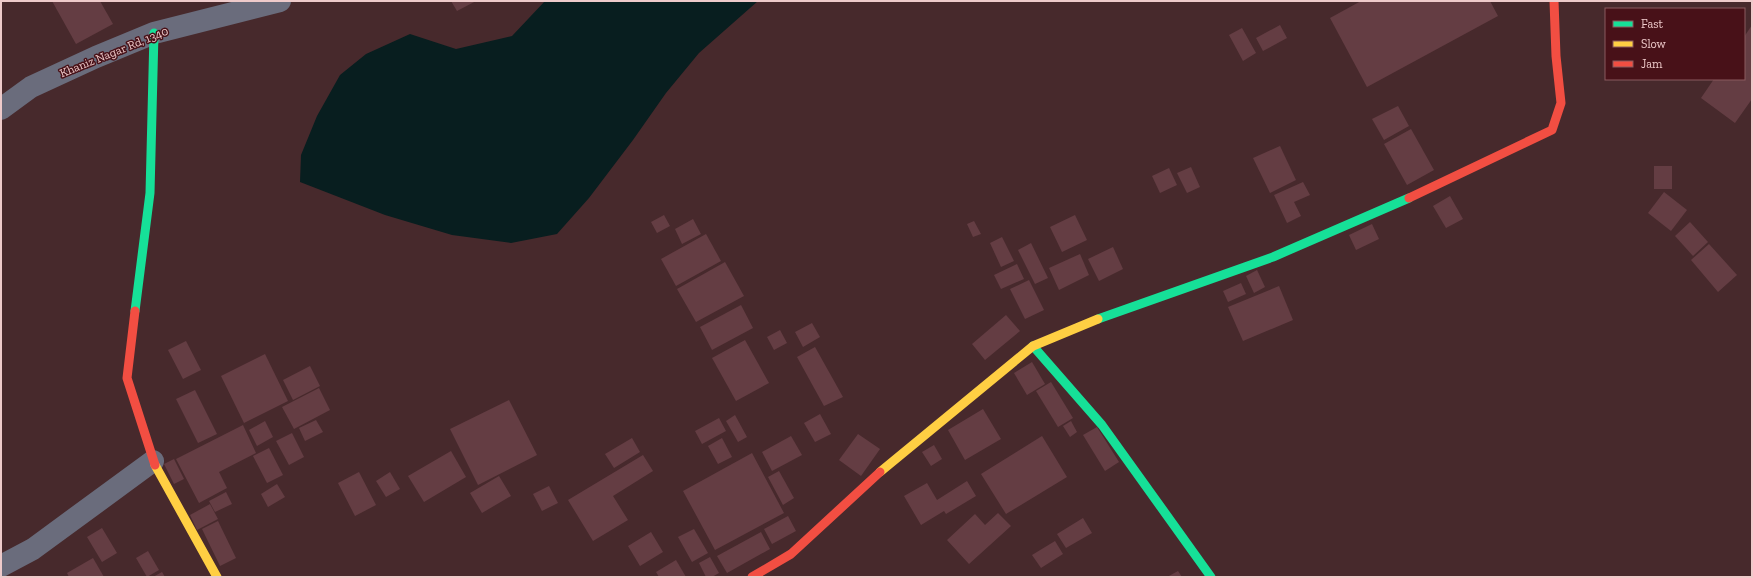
<svg xmlns="http://www.w3.org/2000/svg" width="1753" height="578" font-family="'Zilla Slab',serif">
<rect width="100%" height="100%" fill="#47292c"/>
<path fill="#081e1f" d="M545,1H758L699,53L666,93L633,140L589,198L557,234L511,243L452,235L385,215L300,182L301,155L317,116L340,75L366,54L410,34L456,49L512,36Z"/>
<g fill="#643d43">
<path d="M52,1H100L113,24L76,44Z"/>
<path d="M451,1H476L457,11Z"/>
<path d="M1361,1H1490L1498,16L1367,87L1330,18Z"/>
<path d="M1280,25L1287,38L1263,51L1256,38Z"/>
<path d="M1752,25V99L1735,123L1701,98L1714,79H1744V37Z"/>
<path d="M1242,28L1256,53L1243,61L1229,35Z"/>
<path d="M1398,106L1409,126L1384,140L1372,119Z"/>
<path d="M1411,129L1434,170L1407,185L1384,144Z"/>
<path d="M1280,146L1296,180L1270,193L1253,158Z"/>
<rect x="1654" y="166" width="18" height="23"/>
<path d="M1191,167L1200,187L1187,193L1177,173Z"/>
<path d="M1169,168L1177,185L1160,193L1152,176Z"/>
<path d="M1303,182L1310,195L1294,202L1301,216L1287,223L1274,195Z"/>
<path d="M1664,192L1687,210L1671,231L1648,213Z"/>
<path d="M1450,196L1463,219L1446,228L1433,206Z"/>
<path d="M664,215L670,226L657,233L651,222Z"/>
<path d="M1075,215L1087,240L1062,252L1050,227Z"/>
<path d="M693,219L701,234L682,244L675,229Z"/>
<path d="M974,221L981,234L973,237L967,224Z"/>
<path d="M1690,222L1708,242L1693,256L1675,236Z"/>
<path d="M1372,224L1379,239L1356,250L1349,235Z"/>
<path d="M706,234L721,261L676,286L661,259Z"/>
<path d="M1002,237L1014,261L1001,267L990,243Z"/>
<path d="M1031,243L1048,278L1035,284L1018,250Z"/>
<path d="M1709,244L1737,275L1718,292L1691,260Z"/>
<path d="M1113,247L1123,269L1099,281L1088,259Z"/>
<path d="M1080,254L1089,275L1059,290L1049,268Z"/>
<path d="M725,262L744,296L696,322L677,289Z"/>
<path d="M1017,264L1024,279L1001,289L994,275Z"/>
<path d="M1257,270L1265,287L1254,293L1246,276Z"/>
<path d="M1029,280L1044,310L1025,319L1010,289Z"/>
<path d="M1241,283L1246,294L1228,302L1223,291Z"/>
<path d="M1279,286L1293,320L1243,341L1228,307Z"/>
<path d="M741,305L753,328L712,350L700,327Z"/>
<path d="M1006,315L1020,331L985,360L972,344Z"/>
<path d="M812,323L820,337L803,347L795,332Z"/>
<path d="M780,330L787,343L774,350L767,337Z"/>
<path d="M745,340L769,383L736,401L712,358Z"/>
<path d="M186,341L201,370L183,379L168,350Z"/>
<path d="M815,347L843,397L824,406L797,357Z"/>
<path d="M265,354L288,401L244,423L221,376Z"/>
<path d="M1032,362L1045,384L1027,395L1014,373Z"/>
<path d="M310,366L320,386L293,400L283,380Z"/>
<path d="M1051,382L1073,418L1058,427L1036,391Z"/>
<path d="M319,388L330,410L294,429L282,407Z"/>
<path d="M195,390L217,434L198,443L176,399Z"/>
<path d="M509,400L537,455L478,485L450,429Z"/>
<path d="M983,409L1001,439L965,460L948,430Z"/>
<path d="M820,414L831,434L815,442L804,423Z"/>
<path d="M735,415L747,437L738,442L726,421Z"/>
<path d="M719,418L726,431L702,444L695,431Z"/>
<path d="M316,420L323,432L305,441L299,428Z"/>
<path d="M265,421L273,437L257,446L249,430Z"/>
<path d="M1071,421L1077,432L1070,437L1063,426Z"/>
<path d="M243,425L256,453L219,472L227,488L199,503L176,459Z"/>
<path d="M1097,427L1119,462L1105,471L1083,435Z"/>
<path d="M292,433L304,457L289,465L276,441Z"/>
<path d="M858,434L880,449L861,476L839,460Z"/>
<path d="M791,436L802,455L772,471L762,452Z"/>
<path d="M1042,436L1067,477L1006,514L981,474Z"/>
<path d="M632,438L640,452L614,468L605,454Z"/>
<path d="M722,438L732,457L718,464L708,446Z"/>
<path d="M934,445L942,459L931,466L922,452Z"/>
<path d="M269,448L283,475L267,483L253,456Z"/>
<path d="M451,451L466,477L424,502L408,476Z"/>
<path d="M752,453L784,513L715,550L683,491Z"/>
<path d="M643,455L653,471L613,496L628,520L593,541L568,500Z"/>
<path d="M174,459L184,479L174,484L164,464Z"/>
<path d="M779,471L794,498L783,505L768,477Z"/>
<path d="M359,472L376,505L355,516L338,483Z"/>
<path d="M390,472L400,489L386,497L376,481Z"/>
<path d="M499,476L511,496L482,513L470,493Z"/>
<path d="M967,481L976,496L946,514L944,511L921,525L904,496L927,483L937,500Z"/>
<path d="M277,484L285,497L268,507L261,494Z"/>
<path d="M549,486L558,503L542,511L533,494Z"/>
<path d="M226,492L232,504L215,512L209,501Z"/>
<path d="M210,504L218,519L197,530L190,515Z"/>
<path d="M998,513L1011,526L969,564L947,540L975,514L985,525Z"/>
<path d="M788,516L796,531L772,544L764,529Z"/>
<path d="M1083,518L1092,533L1066,548L1057,534Z"/>
<path d="M218,521L236,558L220,566L202,529Z"/>
<path d="M102,528L117,553L102,562L87,537Z"/>
<path d="M694,529L708,553L692,562L678,537Z"/>
<path d="M651,532L663,552L640,566L628,546Z"/>
<path d="M761,532L770,549L727,573L717,556Z"/>
<path d="M1055,541L1063,554L1041,568L1032,555Z"/>
<path d="M148,551L159,570L147,577L136,558Z"/>
<path d="M710,557L719,573L712,577H706L699,563Z"/>
<path d="M93,558L104,577H69L67,573Z"/>
<path d="M676,560L686,577H659L656,572Z"/>
<path d="M1178,571L1182,577H1167Z"/>
<path d="M162,572L165,577H153Z"/>
</g>
<g fill="none" stroke-linecap="round" stroke-linejoin="round">
<g stroke="#6a6c7c" stroke-width="22">
<path d="M1,109L31,87L96,57L154,33L280,1"/>
<path d="M1,566L33,549L153,461"/>
</g>
<g stroke="#16e098" stroke-width="9">
<path d="M135,311L150,193L154,33"/>
<path d="M1098,319L1273,257L1409,198"/>
<path d="M1033,346L1102,425L1211,577"/>
</g>
<g stroke="#ffcf43" stroke-width="9">
<path d="M155,465L217,577"/>
<path d="M880,472L1033,346L1098,319"/>
</g>
<g stroke="#f24e42" stroke-width="9">
<path d="M1409,198L1552,130L1561,103L1556,56L1554,1"/>
<path d="M135,311L127,378L155,465"/>
<path d="M752,577L791,554L880,472"/>
</g>
</g>
<g text-anchor="middle" stroke-width="3" stroke-linejoin="round" paint-order="stroke">
<g font-size="12" fill="#eecaca" stroke="#481118">
<text transform="translate(114 52) rotate(-22)" y="4">Khaniz Nagar Rd, 1340</text>
</g>
</g>
<rect width="1753" height="578" fill="none" stroke="#eecaca" stroke-width="4"/>
<rect x="1605" y="8" width="140" height="72" fill="#481118" stroke="#8a5b5f"/>
<rect x="1613" y="21" width="20" height="6" fill="#16e098" stroke="#8a5b5f"/>
<text x="1641" y="28" font-size="12" fill="#eecaca">Fast</text>
<rect x="1613" y="41" width="20" height="6" fill="#ffcf43" stroke="#8a5b5f"/>
<text x="1641" y="48" font-size="12" fill="#eecaca">Slow</text>
<rect x="1613" y="61" width="20" height="6" fill="#f24e42" stroke="#8a5b5f"/>
<text x="1641" y="68" font-size="12" fill="#eecaca">Jam</text>
</svg>
